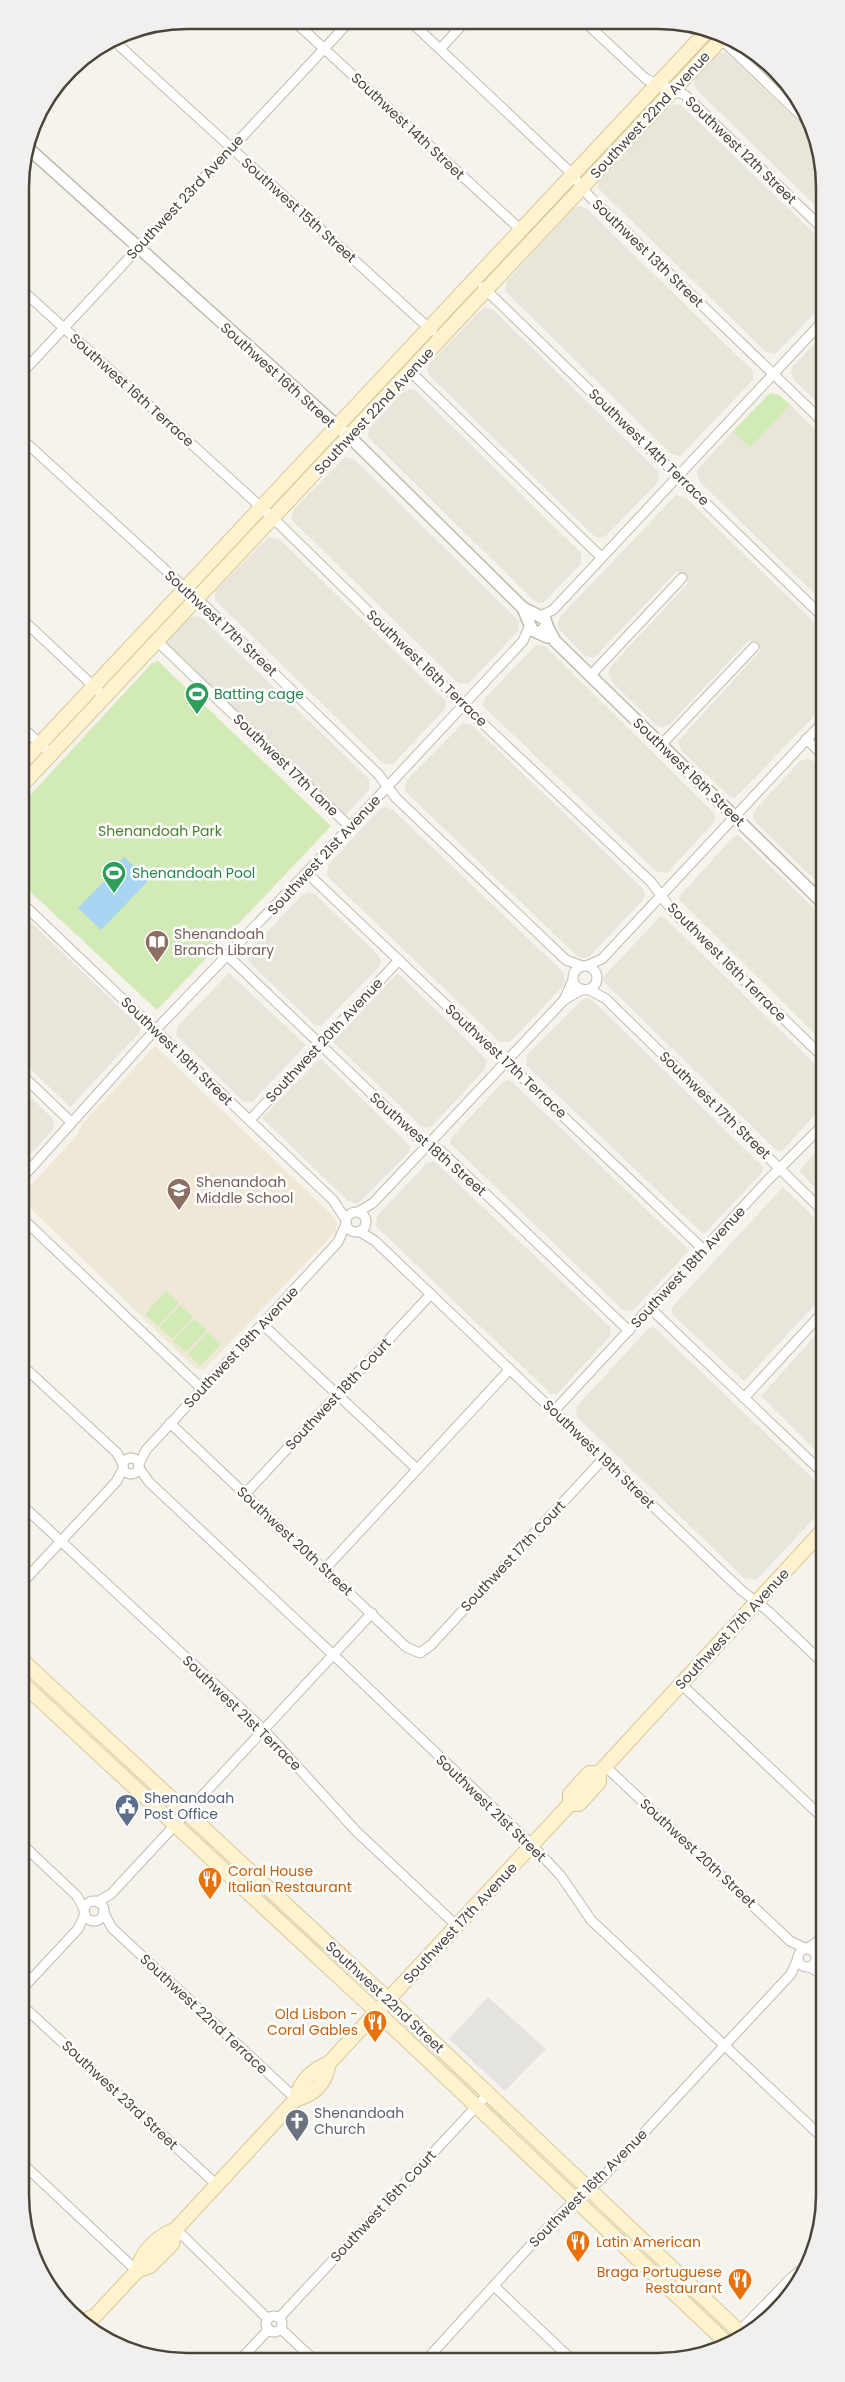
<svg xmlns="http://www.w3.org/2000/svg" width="845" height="2382" font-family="Poppins,sans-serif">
<rect width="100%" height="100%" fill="#f6f3ec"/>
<g fill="#eae5da">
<path d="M734,38L776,68L804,106L735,40Z"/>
<path d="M725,52L816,138L822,154V212L696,89L694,83L696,77L719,53Z"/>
<path d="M674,104L682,106L822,241V306L775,354L766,352L598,188L599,182L668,108Z"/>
<path d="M579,206L587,209L753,371V380L680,456L671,454L505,291L507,281L573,209Z"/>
<path d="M484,307L492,309L659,472L657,483L605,537L599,538L593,535L429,375L427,370L429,364Z"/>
<path d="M822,336V407L794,380L791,373L793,366Z"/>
<path d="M410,389L416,391L581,553V564L544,602L538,603L532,599L368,437L369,428L401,394Z"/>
<path d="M790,405L822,436V601L701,483L697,475V470L733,431L750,448Z"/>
<path d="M345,457L355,460L519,621V630L468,684L458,683L291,519L294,509Z"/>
<path d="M676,495L685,497L822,630L823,707L735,798L729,796L683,752L679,746V740L761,650L749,640L670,724L662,727L656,725L613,683L608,673L611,666L689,582L677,571L594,658L585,656L557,627L560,617Z"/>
<path d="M268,537L279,539L446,701L445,709L393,764H384L215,600V591Z"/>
<path d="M195,616L203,619L369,779V790L344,817L165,644L189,618Z"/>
<path d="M536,645L545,646L715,814V821L667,873L657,872L483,706L485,698Z"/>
<path d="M463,723L472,725L643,889L645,895L642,901L590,956L584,958L578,957L406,792L405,786L407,780Z"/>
<path d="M807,759L812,760L823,770V888L756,823L753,816L757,808L800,761Z"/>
<path d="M385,807L393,810L564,973L565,984L510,1042H500L327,876L328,865L379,810Z"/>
<path d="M738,835L823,917V1042L678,898L733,837Z"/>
<path d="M309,892L315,894L378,955L381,960L380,966L321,1026L314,1024L250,963L247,957L249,951L301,896Z"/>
<path d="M21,913L140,1027V1032L70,1107L22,1061Z"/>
<path d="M661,916L665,918L823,1072V1106L782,1151H777L603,981V977Z"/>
<path d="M229,973L306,1045L252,1102L243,1101L176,1035L178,1026Z"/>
<path d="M398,973L487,1060L485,1069L432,1126L427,1128L421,1126L333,1042Z"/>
<path d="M587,998L593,1001L763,1167V1171L706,1232L702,1233L526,1065L527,1055L582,1000Z"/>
<path d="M320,1058L410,1146L409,1152L358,1204L348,1201L262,1118Z"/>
<path d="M507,1080L512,1082L687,1248L688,1252L632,1311L623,1310L450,1143L451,1138L502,1083Z"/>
<path d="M22,1089L52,1118L54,1124L53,1129L22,1163Z"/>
<path d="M823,1144V1196L799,1171Z"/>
<path d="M434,1161L610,1327V1336L557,1394H551L376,1226L377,1216L427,1163Z"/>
<path d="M783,1187L823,1226V1296L744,1381L673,1315L671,1308Z"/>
<path d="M653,1327L657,1330L824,1489V1508L756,1580L744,1578L576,1416L577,1406L648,1329Z"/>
<path d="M823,1327L824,1459L761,1396Z"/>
</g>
<path fill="#efe8d6" d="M155,1046L333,1216L337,1224L335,1232L204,1370L195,1368L23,1201L25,1192L77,1135L83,1123Z"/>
<g fill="#d2eab5">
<path d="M770,393L779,395L790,405L750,448L733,431Z"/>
<path d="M158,661L331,826L157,1010L21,883V805L152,663Z"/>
<path d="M166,1291L179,1303L158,1326L145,1314Z"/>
<path d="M180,1305L193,1317L172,1339L159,1327Z"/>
<path d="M194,1319L207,1330L186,1352L173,1341Z"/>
<path d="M208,1332L221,1344L200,1366L188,1354Z"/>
</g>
<path fill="#e5e3e0" d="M488,1997L546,2049L505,2091L449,2039Z"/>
<path fill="#a9d4f2" d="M124,857L149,880L101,930L78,908L121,864L119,862Z"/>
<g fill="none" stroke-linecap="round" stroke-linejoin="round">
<defs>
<g id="minor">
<path d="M294,21L522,231"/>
<path d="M410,21L568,170L590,197L822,421"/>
<path d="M586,23L646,79L685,95L822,228"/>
<path d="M112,39L432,331"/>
<path d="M721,39L811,125"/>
<path d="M440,49L465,22"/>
<path d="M483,287L822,616"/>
<path d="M21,289L274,519L474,715L651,882L671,909L823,1057"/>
<path d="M411,372L601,557"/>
<path d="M21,374L350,21"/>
<path d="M21,438L206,607L379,775L396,798L566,960L582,966"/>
<path d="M540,616L553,610L822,322"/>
<path d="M21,618L105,697"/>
<path d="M157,641L350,827"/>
<path d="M590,676L682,578"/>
<path d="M21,726L51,754"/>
<path d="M806,739L823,755"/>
<path d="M661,745L754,647"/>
<path d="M307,873L704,1250"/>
<path d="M21,902L333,1200L346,1220"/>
<path d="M228,956L417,1137L441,1151L629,1331"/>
<path d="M586,966L602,959L823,722"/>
<circle cx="585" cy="978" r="12"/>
<path d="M588,989L606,999L823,1211"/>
<path d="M564,1000L573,980"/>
<path d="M22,1075L71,1122"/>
<path d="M250,1120L399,960"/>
<path d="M22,1178L145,1041L350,827L523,641L530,625"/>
<path d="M358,1212L373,1203L564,1000L583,989"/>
<circle cx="356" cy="1222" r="10"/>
<path d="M22,1218L202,1389"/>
<path d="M359,1231L375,1241L741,1590L768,1611L824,1664"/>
<path d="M650,1308L824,1474"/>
<path d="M262,1324L417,1469"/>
<path d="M22,1365L117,1453L123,1464"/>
<path d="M744,1398L823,1312"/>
<path d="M554,1411L766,1182L823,1125"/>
<path d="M170,1423L406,1647L420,1653L431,1645L603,1459"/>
<circle cx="131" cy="1466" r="8"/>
<path d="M139,1464L146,1450L338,1242L346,1224"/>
<path d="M139,1468L149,1482L342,1663L532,1845L561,1876L591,1920L825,2140"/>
<path d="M245,1494L431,1294"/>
<path d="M22,1505L263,1729L356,1831L457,1926"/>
<path d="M325,1569L510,1369"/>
<path d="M22,1583L116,1482L123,1469"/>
<path d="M681,1684L824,1819"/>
<path d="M605,1766L790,1941L805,1948"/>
<path d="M23,1845L77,1896L84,1909"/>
<circle cx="94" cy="1911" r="10"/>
<path d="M97,1902L111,1894L372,1613"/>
<path d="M104,1913L112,1928L296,2099"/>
<path d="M808,1948L824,1937"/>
<circle cx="807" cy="1958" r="9"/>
<path d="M809,1967L824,1975"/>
<path d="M23,1988L78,1929L85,1914"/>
<path d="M23,2006L217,2185"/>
<path d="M23,2164L137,2271"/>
<path d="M176,2229L268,2319"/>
<path d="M494,2286L571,2359"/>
<circle cx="274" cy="2324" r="8"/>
<path d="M279,2318L487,2095"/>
<path d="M281,2329L313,2359"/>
<path d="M725,2346L791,2278L811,2262"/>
<path d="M241,2359L269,2329"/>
<path d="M427,2359L530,2246L564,2211L601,2179L724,2046L791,1974L798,1958"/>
</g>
<g id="tertiary">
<path d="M28,148L356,443L523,608L545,619L547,626L540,633"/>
<path d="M523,608L532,630L547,637"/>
<path d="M547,626L555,641L823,903"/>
</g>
<g id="secondary">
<path d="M21,764L709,29"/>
<path d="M21,786L725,35"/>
<path d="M22,1660L404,2014L745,2337"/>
<path d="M22,1683L377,2012L729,2345"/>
<path d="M570,1804H579L599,1782V1773L824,1529"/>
<path d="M296,2099C315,2095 326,2082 329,2063"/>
<path d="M137,2271C142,2251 157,2237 176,2229L296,2099C300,2082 312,2070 329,2063L570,1804V1794L589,1773H599"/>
<path d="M81,2322L95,2316L137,2271L150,2266L172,2244L176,2229"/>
</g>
</defs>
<use href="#minor" stroke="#c2bbae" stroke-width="11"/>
<use href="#tertiary" stroke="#c2bbae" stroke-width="14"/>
<use href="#secondary" stroke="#d6c79b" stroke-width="16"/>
<use href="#minor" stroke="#fff" stroke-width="9"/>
<use href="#tertiary" stroke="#fff" stroke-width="11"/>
<use href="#secondary" stroke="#fff3cd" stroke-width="14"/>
</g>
<defs>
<symbol id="stadium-pin" viewBox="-11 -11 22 30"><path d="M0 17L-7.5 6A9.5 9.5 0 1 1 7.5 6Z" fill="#2e9e5b" stroke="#fff"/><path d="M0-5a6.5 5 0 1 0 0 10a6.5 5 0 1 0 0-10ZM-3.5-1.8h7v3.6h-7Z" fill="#fff"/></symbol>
<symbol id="library-pin" viewBox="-11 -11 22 30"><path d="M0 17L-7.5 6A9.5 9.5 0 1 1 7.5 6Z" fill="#8d6e63" stroke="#fff"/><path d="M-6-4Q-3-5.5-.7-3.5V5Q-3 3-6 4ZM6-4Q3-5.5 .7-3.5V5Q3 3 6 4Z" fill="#fff"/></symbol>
<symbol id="school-pin" viewBox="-11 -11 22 30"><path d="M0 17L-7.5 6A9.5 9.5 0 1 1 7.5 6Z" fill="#8d6e63" stroke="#fff"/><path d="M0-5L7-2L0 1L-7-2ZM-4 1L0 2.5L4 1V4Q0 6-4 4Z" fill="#fff"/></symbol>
<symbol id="civic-pin" viewBox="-11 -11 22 30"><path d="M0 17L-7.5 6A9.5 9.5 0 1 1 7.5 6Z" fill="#5c6f8a" stroke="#fff"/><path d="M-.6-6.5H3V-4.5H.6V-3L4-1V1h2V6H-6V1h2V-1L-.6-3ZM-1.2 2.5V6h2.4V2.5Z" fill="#fff"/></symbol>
<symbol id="restaurant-pin" viewBox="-11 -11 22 30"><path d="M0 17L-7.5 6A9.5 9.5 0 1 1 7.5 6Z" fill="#e8710a" stroke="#fff"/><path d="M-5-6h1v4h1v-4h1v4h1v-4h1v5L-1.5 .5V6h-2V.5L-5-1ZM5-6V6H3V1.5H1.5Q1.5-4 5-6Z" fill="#fff"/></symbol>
<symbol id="church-pin" viewBox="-11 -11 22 30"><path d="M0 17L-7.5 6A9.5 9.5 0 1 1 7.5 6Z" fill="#6b7280" stroke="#fff"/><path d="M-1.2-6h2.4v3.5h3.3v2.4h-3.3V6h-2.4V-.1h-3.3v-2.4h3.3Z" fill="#fff"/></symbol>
</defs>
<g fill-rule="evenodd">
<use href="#stadium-pin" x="183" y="680" width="28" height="38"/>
<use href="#stadium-pin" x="100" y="859" width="28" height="38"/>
<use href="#library-pin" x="143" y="928" width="28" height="38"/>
<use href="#school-pin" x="165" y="1176" width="28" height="38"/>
<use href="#civic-pin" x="113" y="1792" width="28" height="38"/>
<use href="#restaurant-pin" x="196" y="1865" width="28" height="38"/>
<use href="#restaurant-pin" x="361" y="2008" width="28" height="38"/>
<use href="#church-pin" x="283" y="2107" width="28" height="38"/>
<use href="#restaurant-pin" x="564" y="2228" width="28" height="38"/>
<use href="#restaurant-pin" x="726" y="2266" width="28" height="38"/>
</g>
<g text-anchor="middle" stroke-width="5" stroke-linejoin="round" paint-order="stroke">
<g font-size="14" fill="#4b4439" stroke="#fff">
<text transform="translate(650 115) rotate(-47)" y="5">Southwest 22nd Avenue</text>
<text transform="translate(408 126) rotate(43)" y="5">Southwest 14th Street</text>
<text transform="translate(741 150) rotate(44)" y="5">Southwest 12th Street</text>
<text transform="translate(185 197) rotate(-47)" y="5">Southwest 23rd Avenue</text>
<text transform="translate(299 210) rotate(42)" y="5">Southwest 15th Street</text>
<text transform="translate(648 253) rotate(44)" y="5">Southwest 13th Street</text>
<text transform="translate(278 375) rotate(42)" y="5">Southwest 16th Street</text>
<text transform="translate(132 390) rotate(42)" y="5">Southwest 16th Terrace</text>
<text transform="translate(374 411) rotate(-47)" y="5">Southwest 22nd Avenue</text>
<text transform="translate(649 447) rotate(44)" y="5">Southwest 14th Terrace</text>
<text transform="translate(221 623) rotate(43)" y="5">Southwest 17th Street</text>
<text transform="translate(427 668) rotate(44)" y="5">Southwest 16th Terrace</text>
<text transform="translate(286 765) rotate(44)" y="5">Southwest 17th Lane</text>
<text transform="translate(689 772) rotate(44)" y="5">Southwest 16th Street</text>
<text transform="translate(324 855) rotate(-47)" y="5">Southwest 21st Avenue</text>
<text transform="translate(727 962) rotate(45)" y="5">Southwest 16th Terrace</text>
<text transform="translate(324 1040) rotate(-47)" y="5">Southwest 20th Avenue</text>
<text transform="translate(177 1051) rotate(44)" y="5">Southwest 19th Street</text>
<text transform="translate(506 1061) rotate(43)" y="5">Southwest 17th Terrace</text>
<text transform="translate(715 1105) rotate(44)" y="5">Southwest 17th Street</text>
<text transform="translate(428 1144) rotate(41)" y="5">Southwest 18th Street</text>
<text transform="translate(688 1267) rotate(-47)" y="5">Southwest 18th Avenue</text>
<text transform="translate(241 1347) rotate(-47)" y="5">Southwest 19th Avenue</text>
<text transform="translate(338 1394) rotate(-47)" y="5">Southwest 18th Court</text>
<text transform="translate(599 1454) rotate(44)" y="5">Southwest 19th Street</text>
<text transform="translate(295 1541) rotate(43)" y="5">Southwest 20th Street</text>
<text transform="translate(513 1556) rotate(-47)" y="5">Southwest 17th Court</text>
<text transform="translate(732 1629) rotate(-47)" y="5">Southwest 17th Avenue</text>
<text transform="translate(242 1713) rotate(44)" y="5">Southwest 21st Terrace</text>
<text transform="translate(491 1808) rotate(44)" y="5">Southwest 21st Street</text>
<text transform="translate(698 1853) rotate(43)" y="5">Southwest 20th Street</text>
<text transform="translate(460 1923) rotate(-47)" y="5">Southwest 17th Avenue</text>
<text transform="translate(385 1997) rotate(43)" y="5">Southwest 22nd Street</text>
<text transform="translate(204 2014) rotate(43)" y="5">Southwest 22nd Terrace</text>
<text transform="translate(120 2095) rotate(43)" y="5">Southwest 23rd Street</text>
<text transform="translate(588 2188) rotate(-45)" y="5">Southwest 16th Avenue</text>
<text transform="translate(383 2206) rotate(-47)" y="5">Southwest 16th Court</text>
</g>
<g font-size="14" fill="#27864d" stroke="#fff" text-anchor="start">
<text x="214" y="699">Batting cage</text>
<text x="132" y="878">Shenandoah Pool</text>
</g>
<g font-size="14" fill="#4a7f2a" stroke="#fff">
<text x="160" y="836">Shenandoah Park</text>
</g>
<g font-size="14" fill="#785e54" stroke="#fff" text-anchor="start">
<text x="174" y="939">Shenandoah<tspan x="174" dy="16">Branch Library</tspan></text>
<text x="196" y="1187">Shenandoah<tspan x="196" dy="16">Middle School</tspan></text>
</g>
<g font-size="14" fill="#4e5e75" stroke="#fff" text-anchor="start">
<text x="144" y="1803">Shenandoah<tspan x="144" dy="16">Post Office</tspan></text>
</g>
<g font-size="14" fill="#c56008" stroke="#fff" text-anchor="start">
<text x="228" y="1876">Coral House<tspan x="228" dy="16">Italian Restaurant</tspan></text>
<text x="358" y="2019" text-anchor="end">Old Lisbon -<tspan x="358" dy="16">Coral Gables</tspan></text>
<text x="596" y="2247">Latin American</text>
<text x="722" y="2277" text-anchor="end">Braga Portuguese<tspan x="722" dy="16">Restaurant</tspan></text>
</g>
<g font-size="14" fill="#5b616d" stroke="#fff" text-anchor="start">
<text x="314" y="2118">Shenandoah<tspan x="314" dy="16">Church</tspan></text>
</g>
</g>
<path d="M0 0H845V2382H0ZM187 29H658A158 158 0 0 1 816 187V2195A158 158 0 0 1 658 2353H187A158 158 0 0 1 29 2195V187A158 158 0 0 1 187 29Z" fill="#f1f0ef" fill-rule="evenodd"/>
<path fill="none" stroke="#4b4439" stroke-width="2.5" d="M187 29H658A158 158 0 0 1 816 187V2195A158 158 0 0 1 658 2353H187A158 158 0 0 1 29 2195V187A158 158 0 0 1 187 29Z"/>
</svg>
